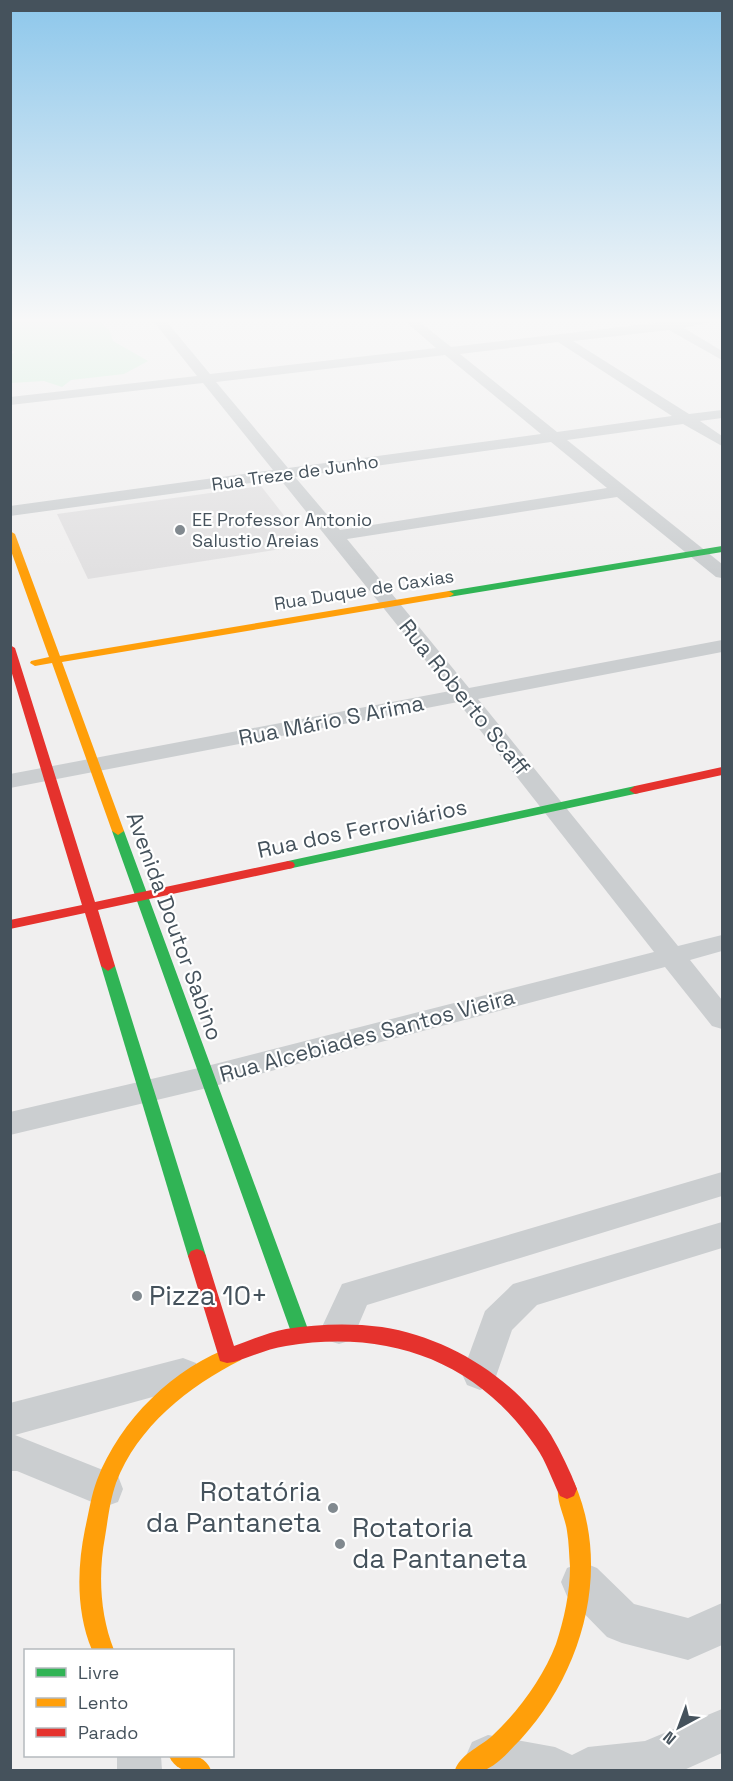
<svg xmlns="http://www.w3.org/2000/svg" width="733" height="1781" font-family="'Space Grotesk',sans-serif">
<rect width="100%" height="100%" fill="#f0efef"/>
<path fill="#e1e0e1" d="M261,486L307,545L88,579L57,514Z"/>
<path fill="#d2f0dc" d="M11,322H101L109,330L113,341L148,361L124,374L71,380L62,387L44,381L11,383V355L15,352L11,350Z"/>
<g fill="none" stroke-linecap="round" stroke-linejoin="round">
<g fill="#cbced0" fill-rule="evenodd">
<path d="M154,322H167L210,374L436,348L406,322H420L451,347L663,322H709L684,328L722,351V360L669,330L573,341L689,414L722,410V418L700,421L722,436V446L683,424L567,440L722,564V578L716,577L617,497L347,539L469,688L722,640V652L478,699L678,946L722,935V951L690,960L722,1000V1029L712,1026L665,967L207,1088L10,1135V1112L207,1066L654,952L458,702L10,788V774L450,691L280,479L10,516V506L273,470L203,383L10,405V397L197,376ZM558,342L672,416L557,432L460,354ZM445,355L541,434L288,468L216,382ZM551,442L607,488L340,530L295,477Z"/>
<path d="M722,1172V1196L367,1305L352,1340L339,1344L326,1340L321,1329L342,1284Z"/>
<path d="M722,1222V1248L537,1305L512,1330L493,1385L480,1390L467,1385L462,1374L485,1311L513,1284Z"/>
<path d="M183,1358L196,1363L201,1374L196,1385L15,1435L118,1476L123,1489L118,1502L104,1507L17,1471H10V1403Z"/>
<path d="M582,1562L597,1568L634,1604L688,1618L722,1603V1645L688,1660L622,1643L607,1637L567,1596L561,1582L567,1568Z"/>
<path d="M722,1709V1753L684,1770H471L465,1758L472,1742L488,1735L555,1747L572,1755L588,1747L645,1741Z"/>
<path d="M117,1756H161L162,1770H117Z"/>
</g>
<g fill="#30b455" fill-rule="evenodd">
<path d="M722,546V552L449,597L444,594L449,591Z"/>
<path d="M635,786L641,790L639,793L288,869L281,865L288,861Z"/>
<path d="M118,827L124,831L309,1332L307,1338L300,1340L293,1338L291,1332L112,831Z"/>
<path d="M108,961L115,966L206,1256L203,1261L197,1263L191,1261L188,1256L101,966Z"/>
</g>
<g fill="#ff9f0a" fill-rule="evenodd">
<path d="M10,531L15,534L60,656L449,591L454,594L449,597L62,662L124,831L118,835L112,831L52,663L35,666L30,663L31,661L49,657L10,548Z"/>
<path d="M234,1346L241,1348L244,1354L241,1360C189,1386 137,1427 116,1483C110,1500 108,1519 105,1537C98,1574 100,1615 114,1650H92C76,1612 77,1568 85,1529C89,1512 91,1496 97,1480C120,1420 174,1367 234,1346Z"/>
<path d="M567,1479L574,1482C612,1568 583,1672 521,1739C511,1749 500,1763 487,1769C479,1773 464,1770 455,1770C460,1755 479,1747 491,1737C518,1712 543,1678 556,1644C564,1620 570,1592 570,1567C569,1555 569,1543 567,1531C565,1515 553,1497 560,1482Z"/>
<path d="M169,1756C186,1754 203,1752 211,1770C194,1772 177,1774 169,1756Z"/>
</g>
<g fill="#e5322d" fill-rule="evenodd">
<path d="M10,645L15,648L95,902L288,861L293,862L295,865L293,868L98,910L115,966L108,971L101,966L85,913L10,929V920L82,905L10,667Z"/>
<path d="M722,767V775L635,794L629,790L635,786Z"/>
<path d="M197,1249L203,1251L206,1256L234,1346C251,1340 269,1332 286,1329C318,1324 350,1323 382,1327C448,1337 516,1379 551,1435C561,1452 570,1471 577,1489L574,1496L567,1499L560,1496C552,1480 546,1461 536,1447C477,1360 387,1329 286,1346C269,1348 251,1357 234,1362L227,1363L220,1361L188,1256L191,1251Z"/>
</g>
</g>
<linearGradient id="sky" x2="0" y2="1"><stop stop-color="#8dc7eb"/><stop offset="0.56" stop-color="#f8f8f8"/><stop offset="1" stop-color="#f8f8f8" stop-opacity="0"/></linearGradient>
<rect width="733" height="572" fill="url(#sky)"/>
<g fill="#81898f" stroke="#fff" stroke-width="2">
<circle cx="180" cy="530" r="6"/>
<circle cx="137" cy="1296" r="6"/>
<circle cx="333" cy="1508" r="6"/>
<circle cx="340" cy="1544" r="6"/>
</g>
<g text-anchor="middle" stroke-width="4.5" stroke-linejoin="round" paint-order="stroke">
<g font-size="18" fill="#45525c" stroke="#fff">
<text transform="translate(295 473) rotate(-8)" y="6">Rua Treze de Junho</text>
<text transform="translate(364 590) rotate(-9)" y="6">Rua Duque de Caxias</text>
</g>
<g font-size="18" fill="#45525c" stroke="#fff" text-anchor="start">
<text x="192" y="526">EE Professor Antonio<tspan x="192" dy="21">Salustio Areias</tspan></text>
</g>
<g font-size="22" fill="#45525c" stroke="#fff">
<text transform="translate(465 697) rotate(51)" y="8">Rua Roberto Scaff</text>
<text transform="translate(331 720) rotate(-11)" y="8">Rua Mário S Arima</text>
<text transform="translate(362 828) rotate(-12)" y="8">Rua dos Ferroviários</text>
<text transform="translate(175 926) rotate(70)" y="8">Avenida Doutor Sabino</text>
<text transform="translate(367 1035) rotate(-15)" y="8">Rua Alcebiades Santos Vieira</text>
</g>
<g font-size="27" fill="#45525c" stroke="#fff" text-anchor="start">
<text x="149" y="1305">Pizza 10+</text>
<text x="321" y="1501" text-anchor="end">Rotatória<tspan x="321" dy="31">da Pantaneta</tspan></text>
<text x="352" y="1537">Rotatoria<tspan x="352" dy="31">da Pantaneta</tspan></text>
</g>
</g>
<rect width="733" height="1781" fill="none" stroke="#45525c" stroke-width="24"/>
<rect x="24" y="1649" width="210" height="108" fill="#ffffff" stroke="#b5babe" stroke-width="1.5"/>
<rect x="36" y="1668" width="30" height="9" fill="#30b455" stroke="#b5babe" stroke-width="1.5"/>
<text x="78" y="1679" font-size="18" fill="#45525c">Livre</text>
<rect x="36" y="1698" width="30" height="9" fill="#ff9f0a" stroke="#b5babe" stroke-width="1.5"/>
<text x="78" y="1709" font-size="18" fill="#45525c">Lento</text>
<rect x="36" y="1728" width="30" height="9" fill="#e5322d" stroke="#b5babe" stroke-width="1.5"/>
<text x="78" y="1739" font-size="18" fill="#45525c">Parado</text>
<g transform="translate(679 1727) rotate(221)" stroke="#ffffff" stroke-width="4.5" paint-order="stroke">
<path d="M0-4.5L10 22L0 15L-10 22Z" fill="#45525c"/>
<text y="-9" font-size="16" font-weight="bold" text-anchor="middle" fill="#45525c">N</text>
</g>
</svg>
